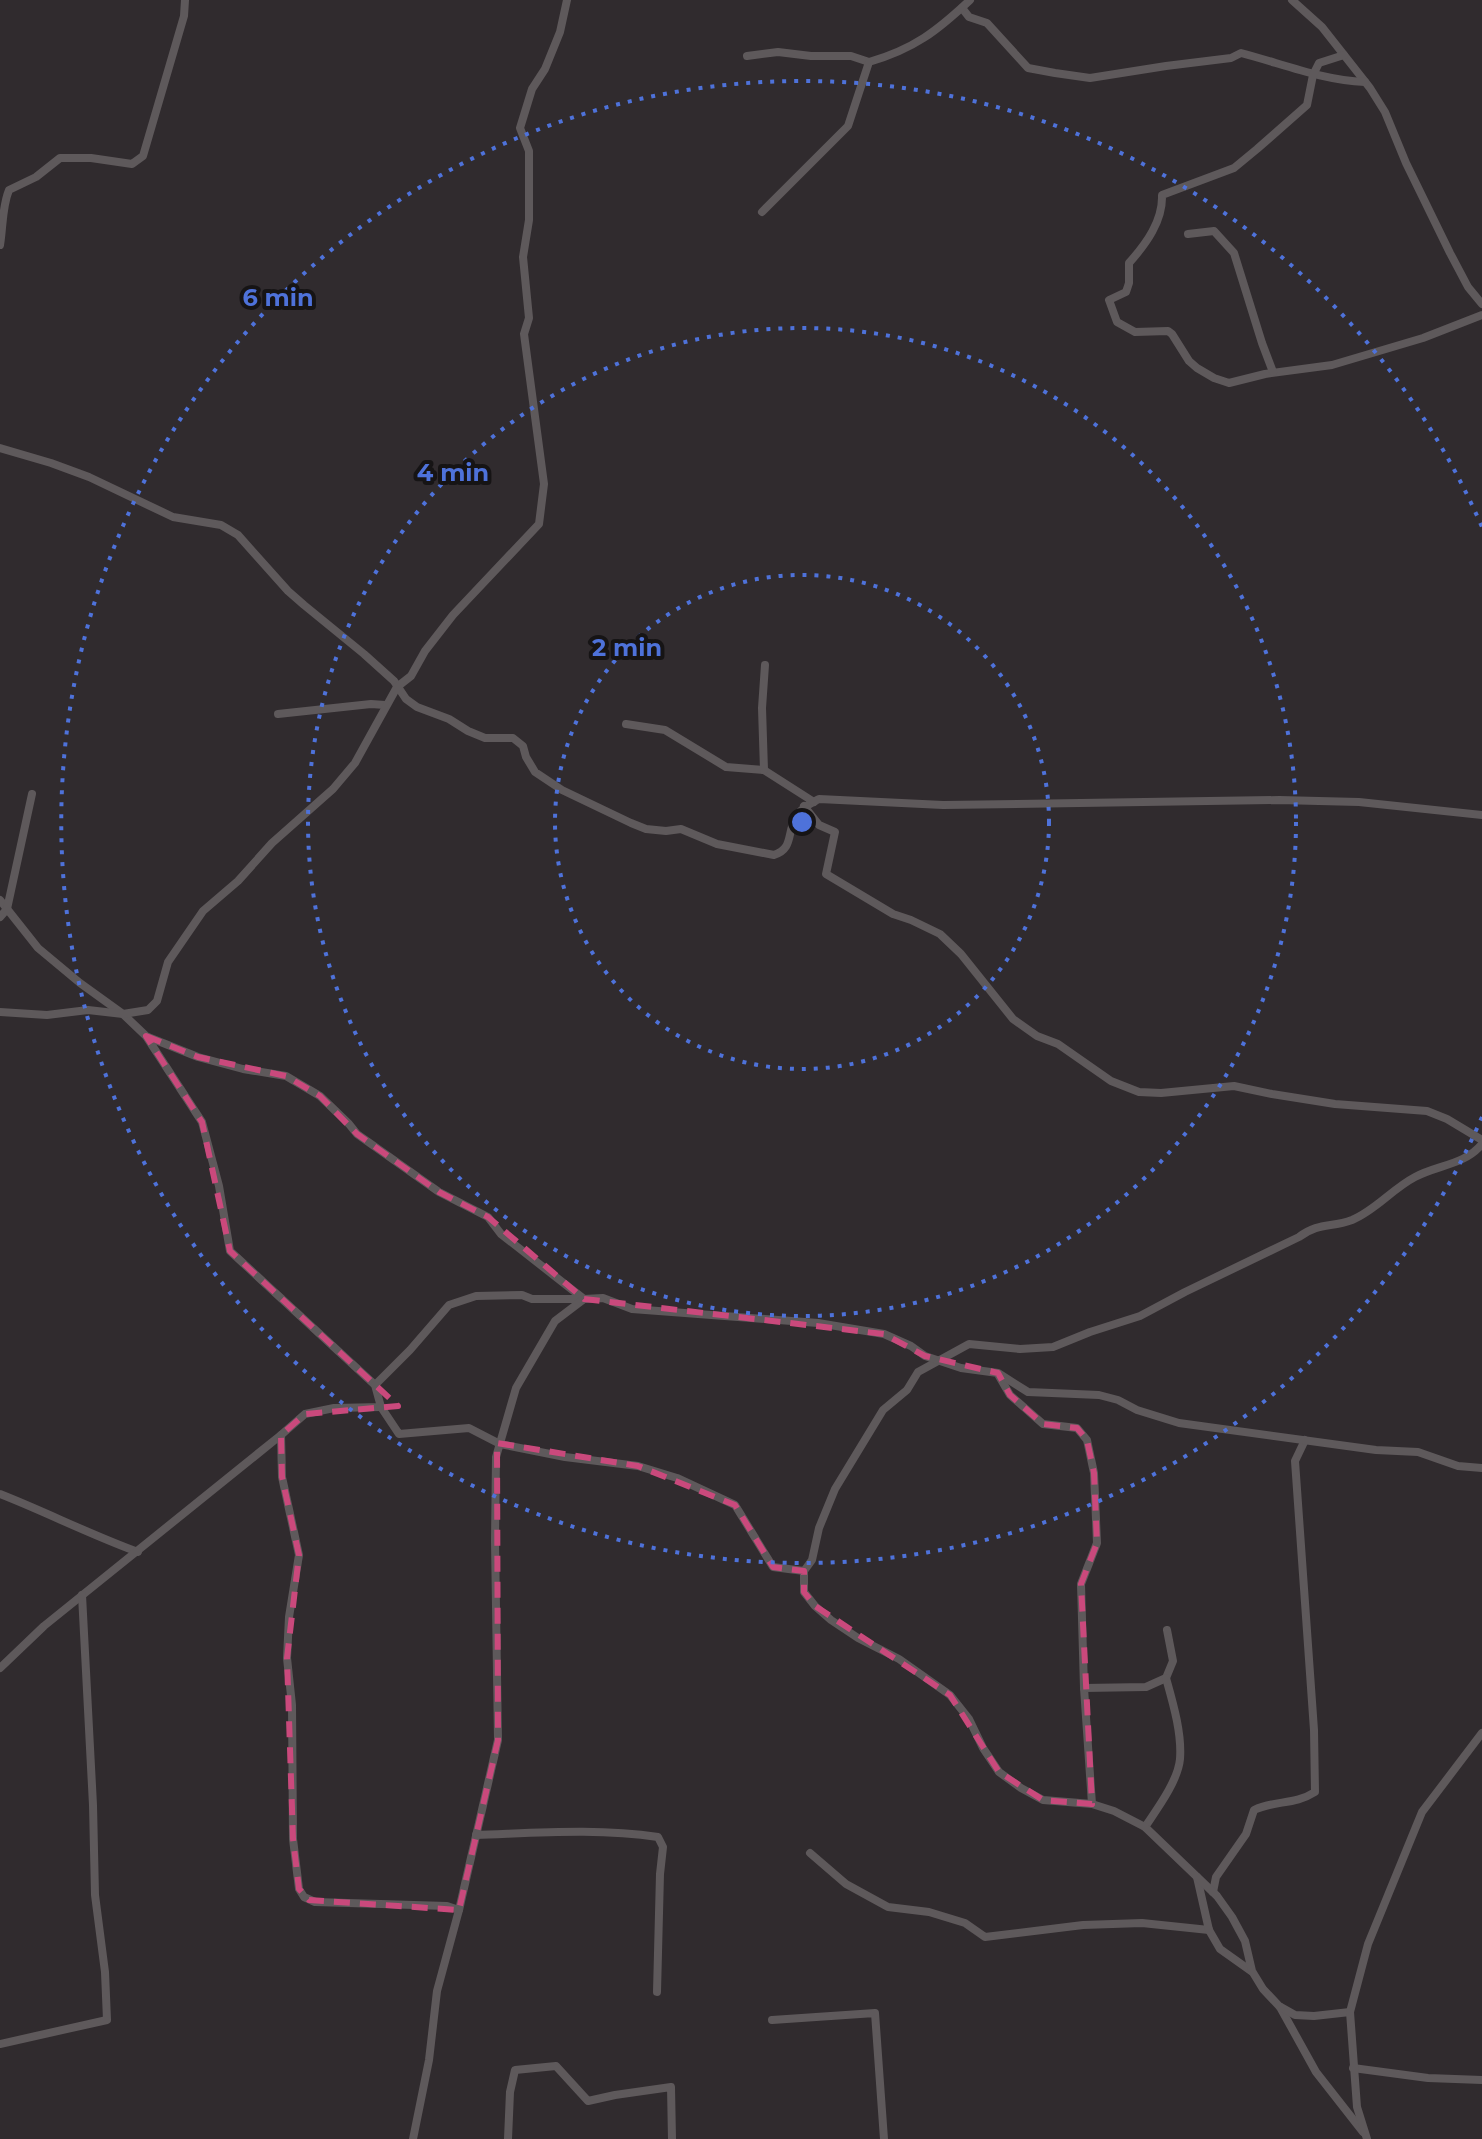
<svg xmlns="http://www.w3.org/2000/svg" width="1482" height="2139" font-family="Montserrat,sans-serif">
<rect width="100%" height="100%" fill="#302b2e"/>
<g fill="none" stroke-linecap="round" stroke-linejoin="round">
<g stroke="#5e595b" stroke-width="8">
<path d="M1292,0L1322,27L1370,88L1385,112L1406,163L1450,253L1468,287L1482,304"/>
<path d="M962,8L969,17L987,23L1028,68L1055,73L1090,78L1166,66L1231,58L1241,53C1283,64 1322,80 1365,82"/>
<path d="M1344,55L1319,63L1313,75L1307,105L1257,149L1234,168L1162,195C1163,221 1146,244 1129,263V283L1126,292L1109,300L1117,322L1135,332L1168,331L1172,334L1189,361L1197,368L1214,378L1229,383L1265,374L1332,365L1423,338L1482,315"/>
<path d="M747,56L778,52L811,56H851L869,62"/>
<path d="M762,212L848,126L869,62C914,49 937,31 970,0"/>
<path d="M1188,234L1214,231L1234,253L1262,343L1273,372"/>
<path d="M0,245C3,227 2,207 9,190L36,177L60,158H91L132,164L143,156L184,16L185,0"/>
<path d="M0,448L51,463L89,477L173,517L221,525L238,535L288,591L304,605L364,654L394,681L406,699L417,707L449,719L468,731L485,738H513L523,746L526,757L535,772L562,790L631,823L646,829L666,831L681,829L717,844L774,855C793,849 787,834 795,819C800,808 810,804 819,799L943,805L1279,800L1359,802L1482,815"/>
<path d="M278,714L371,704L385,705"/>
<path d="M626,724L665,730L726,767L764,770L814,802"/>
<path d="M764,770L762,708L765,665"/>
<path d="M804,806L819,825L835,832L826,874L893,914L911,920L940,934L961,954L1013,1019L1037,1036L1058,1044L1111,1081L1139,1092L1161,1093L1234,1086L1272,1094L1335,1104L1427,1111L1447,1119L1482,1140"/>
<path d="M0,900L38,948L80,983L123,1014L146,1036L202,1122L219,1186L230,1251L375,1385L381,1407L334,1408L305,1414L281,1435"/>
<path d="M0,917L7,909L32,794"/>
<path d="M0,1012L47,1015L88,1010L123,1014L148,1010L157,1001L168,962L203,911L238,881L272,843L333,789L355,763L397,687L411,676L425,651L453,615L539,524L544,484L524,334L529,318L523,257L529,220V151L520,128L532,89L545,69L560,32L567,0"/>
<path d="M148,1037L198,1057L243,1069L286,1076L320,1096L349,1124L357,1134L439,1192L488,1217L501,1234L584,1299"/>
<path d="M999,1376L1010,1395L1043,1424L1077,1428L1087,1440L1094,1473L1097,1543L1081,1584L1084,1688"/>
<path d="M375,1385L410,1350L449,1305L476,1296L522,1295L532,1299H584"/>
<path d="M381,1407L399,1434L469,1428L500,1444L565,1457L638,1466L677,1478L735,1505L773,1567L804,1571"/>
<path d="M0,1494C46,1512 91,1535 138,1552"/>
<path d="M0,1668L44,1626L281,1435L282,1477L299,1555L289,1617L287,1658L292,1705L293,1839L299,1889L304,1897L315,1902L447,1906L459,1910"/>
<path d="M1092,1804L1084,1688L1146,1687L1166,1678L1173,1661L1167,1630"/>
<path d="M1145,1827C1157,1809 1178,1781 1180,1759C1182,1733 1173,1703 1166,1678"/>
<path d="M476,1835C536,1833 598,1828 658,1837L663,1847L660,1874L657,1992"/>
<path d="M810,1853L846,1884L888,1907L929,1912L965,1923L985,1937L1083,1925L1142,1923L1209,1930"/>
<path d="M1197,1877L1209,1930L1220,1949L1251,1971"/>
<path d="M1213,1892L1216,1877L1246,1834L1254,1810C1275,1800 1295,1805 1315,1792L1314,1730L1295,1461L1305,1440"/>
<path d="M1280,2007L1316,2072L1363,2132"/>
<path d="M1350,2012L1314,2016L1295,2015L1279,2006L1263,1989L1252,1971L1245,1941L1232,1917L1217,1896L1145,1827L1114,1811L1092,1804L1043,1800L1021,1788L999,1772L983,1748L969,1719L950,1695L899,1659L858,1638L831,1620L815,1606L804,1592V1571L812,1560L819,1528L835,1489L883,1410L907,1390L918,1372L969,1344L1020,1349L1053,1347L1090,1332L1140,1316L1185,1292L1299,1237C1319,1222 1331,1228 1352,1220C1376,1210 1392,1189 1415,1177C1437,1165 1465,1165 1482,1144"/>
<path d="M772,2020L875,2013L884,2139"/>
<path d="M0,2044L107,2020L105,1972L95,1895L93,1805L82,1595"/>
<path d="M1353,2068L1428,2078L1482,2080"/>
<path d="M413,2139L429,2060L437,1991L459,1910L498,1740L495,1541L496,1457L516,1388L555,1321L584,1299L603,1298L632,1309L818,1323L884,1334L911,1346L925,1356L961,1368L998,1373L1028,1392L1099,1395L1118,1400L1137,1410L1179,1423L1376,1450L1418,1452L1458,1466L1482,1468"/>
<path d="M508,2139L510,2092L515,2070L556,2066L588,2101L615,2095L671,2087L672,2139"/>
<path d="M1367,2139L1357,2107L1350,2012L1368,1944L1422,1812L1482,1733"/>
</g>
</g>
<path fill="none" stroke="#ca497c" stroke-width="6" stroke-dasharray="16 10" stroke-linejoin="round" d="M146,1036L198,1057L286,1076L320,1096L357,1134L439,1192L488,1217L584,1299L884,1334L925,1356L998,1373L1010,1395L1043,1424L1077,1428L1087,1440L1094,1473L1097,1543L1081,1584L1092,1804L1043,1800L999,1772L950,1695L815,1606L804,1592V1571L773,1567L735,1505L638,1466L497,1443L498,1740L459,1910L309,1900L299,1889L293,1839L287,1658L299,1555L282,1477L281,1435L305,1414L398,1406L230,1251L202,1122Z"/>
<g fill="none" stroke="#4e72da" stroke-width="4" stroke-dasharray="4 8">
<circle cx="802" cy="822" r="247"/>
<circle cx="802" cy="822" r="494"/>
<path d="M1482 1117A741 741 0 1 1 1482 527"/>
</g>
<circle cx="802" cy="822" r="12" fill="#4e72da" stroke="#161415" stroke-width="4"/>
<g font-size="24" text-anchor="middle" font-weight="bold" fill="#4e72da" stroke="#161415" stroke-width="8" stroke-linejoin="round" paint-order="stroke">
<text x="278" y="306">6 min</text>
<text x="453" y="481">4 min</text>
<text x="627" y="656">2 min</text>
</g>
</svg>
